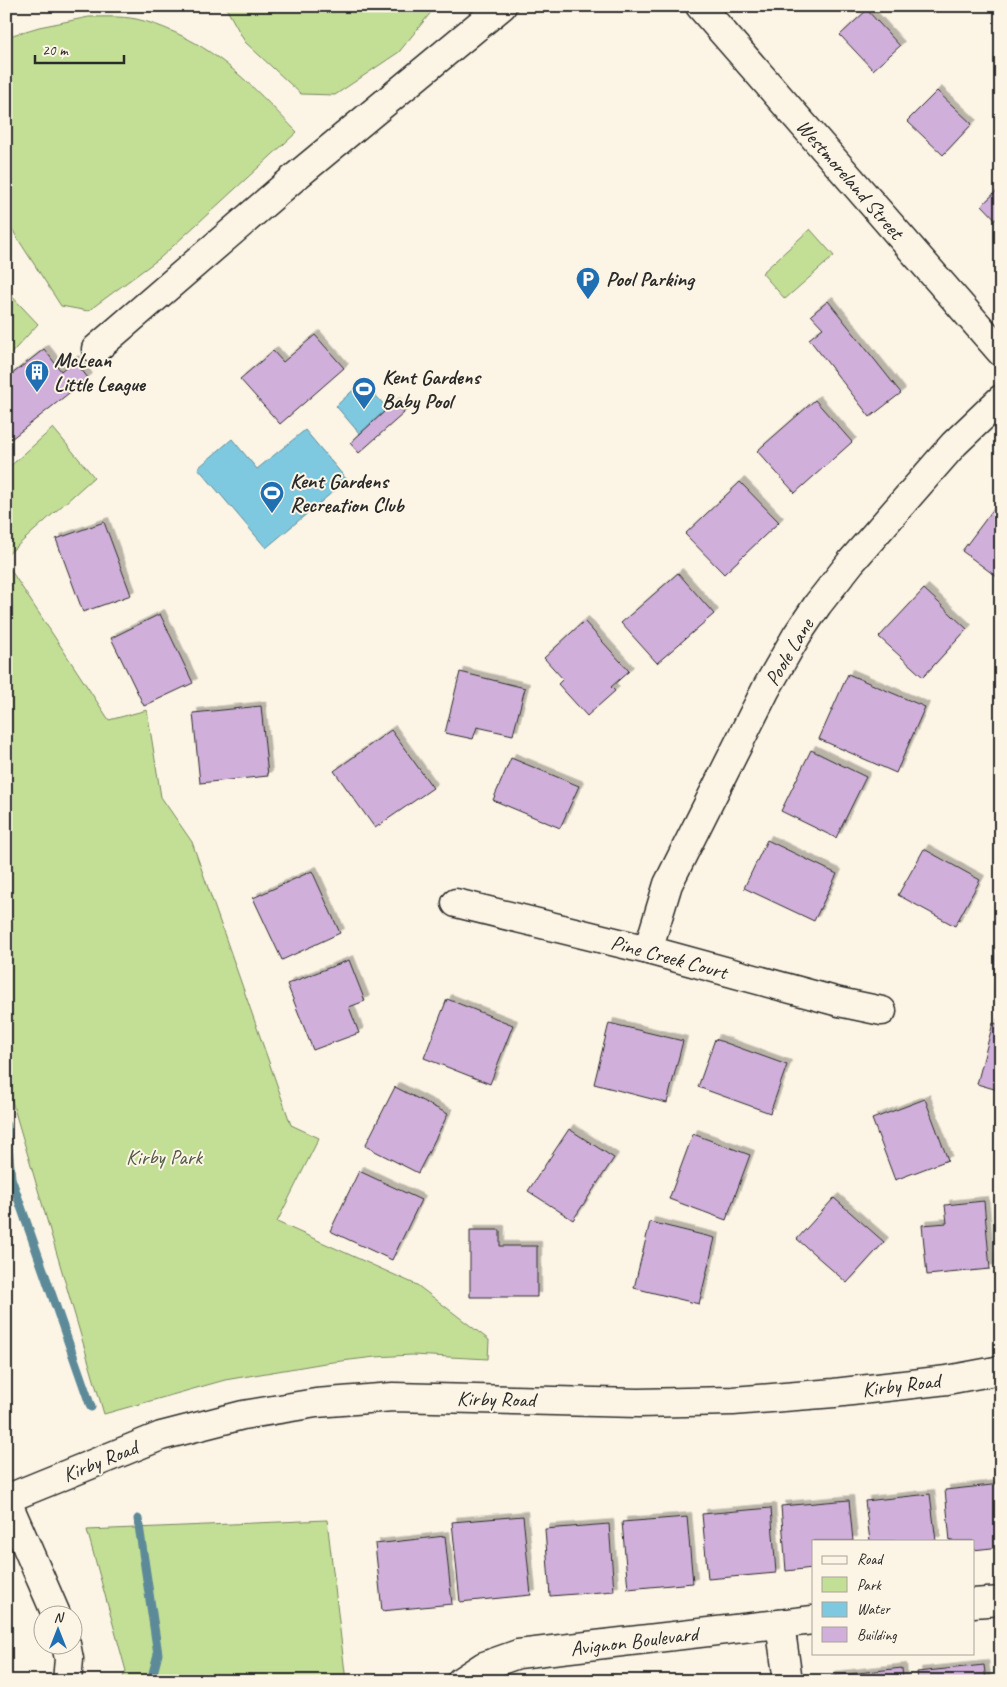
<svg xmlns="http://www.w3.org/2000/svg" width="1007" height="1687" font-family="Caveat,sans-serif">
<defs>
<filter id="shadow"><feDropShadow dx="4.5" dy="-4.5" stdDeviation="0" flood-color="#0004"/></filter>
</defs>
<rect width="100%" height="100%" fill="#fcf5e5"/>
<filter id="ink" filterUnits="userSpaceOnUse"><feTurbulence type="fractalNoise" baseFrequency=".02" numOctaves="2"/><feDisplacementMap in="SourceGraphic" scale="10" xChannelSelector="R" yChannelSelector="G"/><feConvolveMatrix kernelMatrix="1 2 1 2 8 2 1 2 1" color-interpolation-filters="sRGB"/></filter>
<g filter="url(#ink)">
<g fill="#c3df96" stroke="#778560">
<path d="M225,6H436L399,52L335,95L301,94L245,42Z"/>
<path d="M89,17C105,17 121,16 136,19C150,22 163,27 176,33C226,56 259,93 297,132L160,258L88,311L61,306L16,236L6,217V37L39,27Z"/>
<path d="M810,229L834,256L785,299L762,273Z"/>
<path d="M6,290L38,324L6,359Z"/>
<path d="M53,428L94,477L6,556V470Z"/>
<path d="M6,563L109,720L147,710L161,797L192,842L291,1125L319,1138L277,1222L417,1285L489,1340L488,1359L412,1355L375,1357L325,1363L225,1380L104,1414L6,1081Z"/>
<path d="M327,1520L346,1681H121L126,1671L87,1530Z"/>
</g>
<g fill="#7fc9e0" stroke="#5d8a98">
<path d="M363,381L393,415L365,440L336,406Z"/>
<path d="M305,430L347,480L266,548L198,468L232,439L257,469Z"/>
</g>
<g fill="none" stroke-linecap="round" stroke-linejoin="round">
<g stroke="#5d8a98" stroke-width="9">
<path d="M6,1125L11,1178L91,1407"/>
<path d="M138,1519L158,1654L151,1681"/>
</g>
</g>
<g fill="#d0b0db" stroke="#2b2b2b" filter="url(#shadow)">
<path d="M867,10L900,46L873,70L840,35Z"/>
<path d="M937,91L972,124L943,155L907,121Z"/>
<path d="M1001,187V225L982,205Z"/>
<path d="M828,301L901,393L870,417L809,339L823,328L811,315Z"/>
<path d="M315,335L344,368L280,424L240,379L273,351L283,362Z"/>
<path d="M44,349L61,371L74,360L88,378L6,443V417L11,413L6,407V379Z"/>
<path d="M815,400L852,442L795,493L757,451Z"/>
<path d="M395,402L404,413L359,453L350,443Z"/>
<path d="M740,482L779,522L724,574L685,534Z"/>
<path d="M998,503L1001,505V580L962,551Z"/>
<path d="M104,522L131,595L83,612L56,539Z"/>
<path d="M678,573L714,614L657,663L621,623Z"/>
<path d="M924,589L967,629L923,677L879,637Z"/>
<path d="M160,614L193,683L144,706L111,638Z"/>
<path d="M584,621L629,671L611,687L615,691L587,716L558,684L563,679L544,658Z"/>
<path d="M460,672L525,688L513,735L477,727L473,739L445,733Z"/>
<path d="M848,674L925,707L896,773L819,739Z"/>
<path d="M261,706L268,776L200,783L193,713Z"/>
<path d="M391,730L433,788L375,828L334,771Z"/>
<path d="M811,750L866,777L836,838L781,811Z"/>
<path d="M511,758L579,786L560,828L493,800Z"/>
<path d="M767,840L837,874L814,921L744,888Z"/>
<path d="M924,849L980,880L955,926L898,895Z"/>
<path d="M312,871L340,933L282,960L253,898Z"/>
<path d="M995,949H1001V1001L994,1000Z"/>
<path d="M349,960L365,1001L349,1007L359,1033L313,1050L287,984Z"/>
<path d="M447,999L513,1025L490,1084L424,1058Z"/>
<path d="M609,1023L683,1041L667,1103L594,1084Z"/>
<path d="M993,1023L1001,1025V1091L977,1084Z"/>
<path d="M715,1039L787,1065L770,1113L698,1087Z"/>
<path d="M395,1087L448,1114L418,1173L365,1146Z"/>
<path d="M925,1099L948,1160L895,1180L872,1119Z"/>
<path d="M569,1129L614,1158L573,1220L528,1191Z"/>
<path d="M693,1134L750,1155L726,1220L669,1199Z"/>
<path d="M359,1171L421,1200L392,1260L330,1231Z"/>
<path d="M834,1198L884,1242L847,1283L797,1239Z"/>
<path d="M984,1201L990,1269L927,1275L922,1225L947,1223L945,1205Z"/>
<path d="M650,1222L715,1238L699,1304L634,1288Z"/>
<path d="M470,1230H500V1246H537V1297H470Z"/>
<path d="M1001,1484V1547L973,1550V1541H950L945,1490Z"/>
<path d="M930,1494L936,1541H870L865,1501Z"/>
<path d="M849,1500L853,1541H813V1568L786,1571L781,1506Z"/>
<path d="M771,1508L776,1573L708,1579L702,1514Z"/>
<path d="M523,1516L531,1595L460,1602L452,1522Z"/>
<path d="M687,1517L693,1583L628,1589L622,1522Z"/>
<path d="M609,1524L614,1591L550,1596L545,1529Z"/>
<path d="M445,1536L452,1604L382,1611L375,1544Z"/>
<path d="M1001,1658V1681H998L996,1659Z"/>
<path d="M984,1665L986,1681H918L917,1672Z"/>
<path d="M902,1668L903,1681H831V1676Z"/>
</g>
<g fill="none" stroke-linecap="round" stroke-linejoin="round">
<defs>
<g id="minor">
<path d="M96,349L294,178L502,6"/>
<path d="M456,903L648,950L839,1002L882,1011"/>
<path d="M648,950L668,884L766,689L797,635L818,604L851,562L954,444L1001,399"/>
<path d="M6,1499L56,1614"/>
<path d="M973,1603L1001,1601"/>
<path d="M780,1624L788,1681"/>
<path d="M66,1644L69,1659L67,1681"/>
<path d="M461,1681L484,1666L518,1654L813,1620"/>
</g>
<g id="major">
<path d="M700,6L1001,352"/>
<path d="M6,1499L161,1436L243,1415L316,1403L393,1397L638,1403L733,1401L834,1393L947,1380L1001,1370"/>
</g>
</defs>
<use href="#minor" stroke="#2b2b2b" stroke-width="31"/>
<use href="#major" stroke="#2b2b2b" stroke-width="31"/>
<use href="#minor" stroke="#fcf5e5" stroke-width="28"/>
<use href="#major" stroke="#fcf5e5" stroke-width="28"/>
</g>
</g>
<defs>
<symbol id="parking-pin" viewBox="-11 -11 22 30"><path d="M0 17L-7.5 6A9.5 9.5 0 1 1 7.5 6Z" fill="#1f6fb2" stroke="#fcf5e5"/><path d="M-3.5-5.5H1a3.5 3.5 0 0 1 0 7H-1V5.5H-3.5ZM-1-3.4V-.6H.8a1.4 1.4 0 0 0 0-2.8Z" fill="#fff"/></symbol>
<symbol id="building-pin" viewBox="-11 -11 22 30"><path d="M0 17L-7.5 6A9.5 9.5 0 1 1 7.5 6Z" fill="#1f6fb2" stroke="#fcf5e5"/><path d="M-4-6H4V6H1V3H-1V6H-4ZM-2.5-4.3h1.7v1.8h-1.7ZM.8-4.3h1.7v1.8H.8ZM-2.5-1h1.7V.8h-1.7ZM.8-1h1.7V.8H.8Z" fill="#fff"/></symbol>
<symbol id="stadium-pin" viewBox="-11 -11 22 30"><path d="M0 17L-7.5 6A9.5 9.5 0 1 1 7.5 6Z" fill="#1f6fb2" stroke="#fcf5e5"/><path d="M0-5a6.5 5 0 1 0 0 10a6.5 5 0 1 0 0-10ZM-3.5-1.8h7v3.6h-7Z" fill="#fff"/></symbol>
</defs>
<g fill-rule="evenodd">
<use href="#parking-pin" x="574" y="265" width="28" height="38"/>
<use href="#building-pin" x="23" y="358" width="28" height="38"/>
<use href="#stadium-pin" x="350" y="375" width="28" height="38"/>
<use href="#stadium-pin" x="258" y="479" width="28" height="38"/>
</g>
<g text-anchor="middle" stroke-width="4" stroke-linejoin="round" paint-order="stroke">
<g font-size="21" fill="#2b2b2b" stroke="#fcf5e5">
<text transform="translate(850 179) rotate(49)" y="7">Westmoreland Street</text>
<text transform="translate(789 652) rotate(-59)" y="7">Poole Lane</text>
<text transform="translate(669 957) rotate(15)" y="7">Pine Creek Court</text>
<text transform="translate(901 1385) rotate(-7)" y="7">Kirby Road</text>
<text transform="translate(496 1399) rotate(1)" y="7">Kirby Road</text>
<text transform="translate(100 1461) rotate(-22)" y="7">Kirby Road</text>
<text transform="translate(634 1641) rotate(-7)" y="7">Avignon Boulevard</text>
</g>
<g font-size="21" font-weight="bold" fill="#2b2b2b" stroke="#fcf5e5" text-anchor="start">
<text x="606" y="286">Pool Parking</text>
<text x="54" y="367">McLean<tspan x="54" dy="24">Little League</tspan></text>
<text x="382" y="384">Kent Gardens<tspan x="382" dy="24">Baby Pool</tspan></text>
<text x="290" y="488">Kent Gardens<tspan x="290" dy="24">Recreation Club</tspan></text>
</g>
<g font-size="21" fill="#515846" stroke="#fcf5e5">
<text x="164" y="1164">Kirby Park</text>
</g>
</g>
<rect width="1007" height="1687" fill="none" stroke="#fcf5e5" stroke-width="25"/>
<rect x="12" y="12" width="982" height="1662" fill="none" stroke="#2b2b2b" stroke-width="2" filter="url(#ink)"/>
<rect x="812" y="1540" width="162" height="115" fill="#fcf5e5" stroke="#a8a49b"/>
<rect x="822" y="1556" width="25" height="8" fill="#fcf5e5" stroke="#a8a49b"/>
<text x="857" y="1564" font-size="15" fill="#2b2b2b">Road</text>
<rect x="822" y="1577" width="25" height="15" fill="#c3df96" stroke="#a8a49b"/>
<text x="857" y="1590" font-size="15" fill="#2b2b2b">Park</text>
<rect x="822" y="1602" width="25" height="15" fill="#7fc9e0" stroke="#a8a49b"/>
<text x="857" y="1614" font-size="15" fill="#2b2b2b">Water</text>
<rect x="822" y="1627" width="25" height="15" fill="#d0b0db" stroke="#a8a49b"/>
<text x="857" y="1640" font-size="15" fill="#2b2b2b">Building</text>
<g transform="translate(58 1630)"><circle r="24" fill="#fcf5e5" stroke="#a8a49b"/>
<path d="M0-4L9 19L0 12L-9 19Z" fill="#1f6fb2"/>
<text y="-8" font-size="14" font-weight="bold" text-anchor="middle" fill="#2b2b2b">N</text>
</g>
<path d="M35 55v8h89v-8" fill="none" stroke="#2b2b2b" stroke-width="2.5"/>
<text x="42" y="55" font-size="15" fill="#2b2b2b" stroke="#fcf5e5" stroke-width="4" paint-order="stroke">20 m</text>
</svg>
